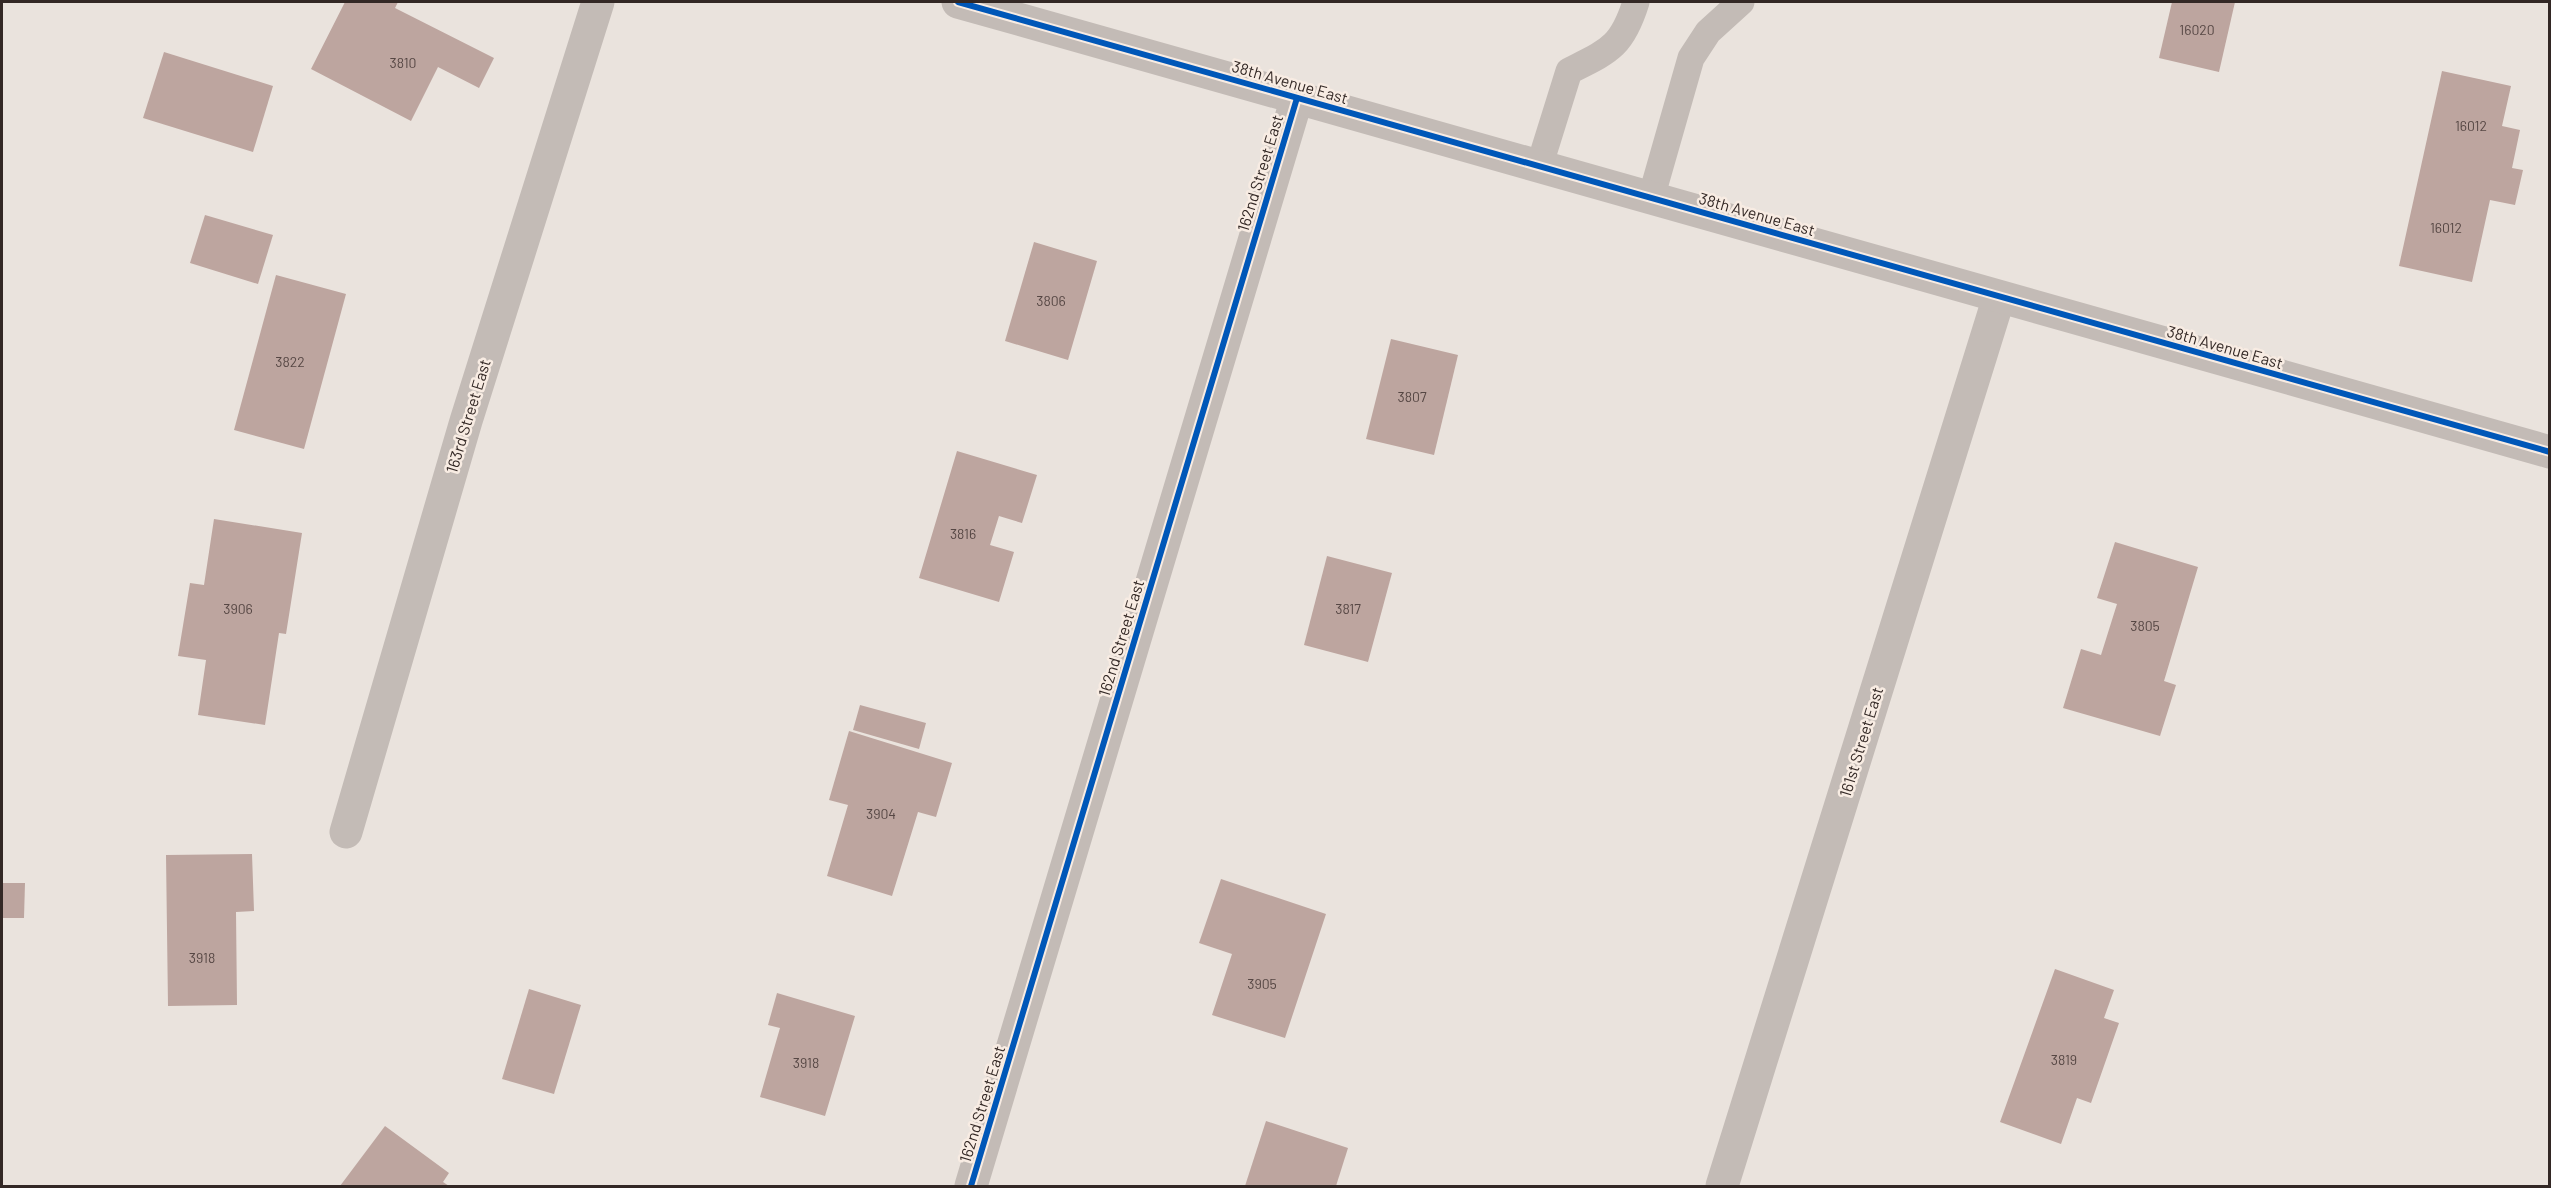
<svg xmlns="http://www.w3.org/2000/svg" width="2551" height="1188" font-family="Barlow,sans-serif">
<rect width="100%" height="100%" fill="#eae3dd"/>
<g fill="#bda59f">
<path d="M345,2H398L395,8L494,58L479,88L438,67L411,121L311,69Z"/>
<path d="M2172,2H2235L2219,72L2159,58Z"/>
<path d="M164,52L273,86L253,152L143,118Z"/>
<path d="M2442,71L2511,86L2502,126L2520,130L2512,168L2523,170L2515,205L2490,200L2472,282L2399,266Z"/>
<path d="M205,215L273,235L258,284L190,263Z"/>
<path d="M1034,242L1097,261L1068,360L1005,341Z"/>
<path d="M276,275L346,294L304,449L234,430Z"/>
<path d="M1391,339L1458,355L1434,455L1366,439Z"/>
<path d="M957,451L1037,475L1022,523L999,516L990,545L1014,552L999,602L919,578Z"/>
<path d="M214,519L302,533L286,634L279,633L265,725L198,715L206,660L178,656L190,583L204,585Z"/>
<path d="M2115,542L2198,567L2164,681L2176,685L2160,736L2063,708L2081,649L2101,655L2117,604L2097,598Z"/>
<path d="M1327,556L1392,573L1368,662L1304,645Z"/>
<path d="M860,705L926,723L919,749L853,730Z"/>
<path d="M849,731L952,763L936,817L918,812L892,896L827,876L848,805L829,800Z"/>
<path d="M252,854L254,911L236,912L237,1005L168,1006L166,855Z"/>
<path d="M1221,879L1326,914L1285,1038L1212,1015L1232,954L1199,943Z"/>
<path d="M2,883H25L24,918H2Z"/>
<path d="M2055,969L2114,990L2104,1018L2119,1023L2091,1103L2077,1098L2061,1144L2000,1122Z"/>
<path d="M529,989L581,1005L554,1094L502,1079Z"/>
<path d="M777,993L855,1016L825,1116L760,1097L780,1028L768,1025Z"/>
<path d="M1266,1121L1348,1148L1336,1186H1245Z"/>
<path d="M385,1126L449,1173L443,1182L449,1186H340Z"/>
</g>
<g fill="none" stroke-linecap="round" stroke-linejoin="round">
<g stroke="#c3bbb6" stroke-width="27">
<path d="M1539,167L1569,71C1609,51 1622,47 1636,2"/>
<path d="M1651,198L1691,58L1708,32L1741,2"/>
</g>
<g stroke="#c3bbb6" stroke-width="33">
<path d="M346,832L466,421L598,2"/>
<path d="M971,1186L1297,98"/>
<path d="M1722,1186L1999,297"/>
</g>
<path stroke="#c3bbb6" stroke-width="33" d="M958,2L2550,452"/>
<defs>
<g id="cycleway">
<path d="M958,2L2550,452"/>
<path d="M971,1186L1297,98"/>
</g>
</defs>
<use href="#cycleway" stroke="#f8ece3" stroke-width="10"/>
<use href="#cycleway" stroke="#0057b8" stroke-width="6"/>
</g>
<g text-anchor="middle" stroke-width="5" stroke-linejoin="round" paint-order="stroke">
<g font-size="14" fill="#564744">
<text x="2197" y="35">16020</text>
<text x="403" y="68">3810</text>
<text x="2471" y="131">16012</text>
<text x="2446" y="233">16012</text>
<text x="1051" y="306">3806</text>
<text x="290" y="367">3822</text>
<text x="1412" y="402">3807</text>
<text x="963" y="539">3816</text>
<text x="238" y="614">3906</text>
<text x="1348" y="614">3817</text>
<text x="2145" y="631">3805</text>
<text x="881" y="819">3904</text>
<text x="202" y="963">3918</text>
<text x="1262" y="989">3905</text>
<text x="2064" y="1065">3819</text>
<text x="806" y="1068">3918</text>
</g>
<g font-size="16" fill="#332825" stroke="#f8ece3">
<text transform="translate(1290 82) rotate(16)" y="6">38th Avenue East</text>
<text transform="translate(1260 173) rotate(-73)" y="6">162nd Street East</text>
<text transform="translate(1757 214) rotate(16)" y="6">38th Avenue East</text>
<text transform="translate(2225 347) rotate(16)" y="6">38th Avenue East</text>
<text transform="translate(468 416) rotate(-73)" y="6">163rd Street East</text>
<text transform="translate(1121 638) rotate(-73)" y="6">162nd Street East</text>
<text transform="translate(1861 742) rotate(-73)" y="6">161st Street East</text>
<text transform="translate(982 1104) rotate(-73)" y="6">162nd Street East</text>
</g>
</g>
<rect width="2551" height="1188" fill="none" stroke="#332825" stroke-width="6"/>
</svg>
